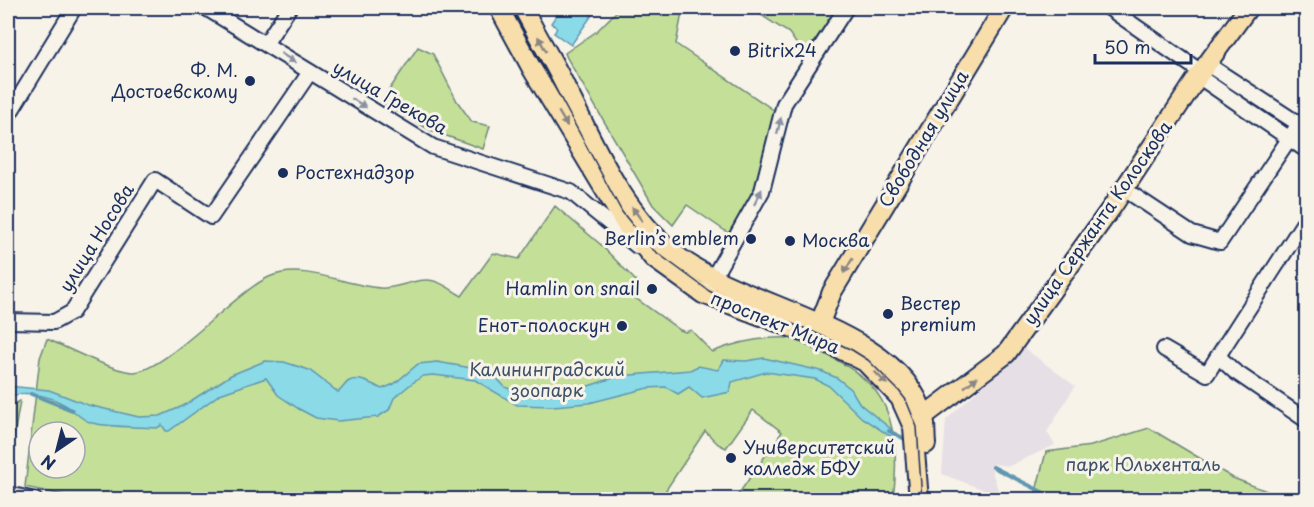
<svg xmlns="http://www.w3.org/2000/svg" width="1314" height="507" font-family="'Playpen Sans',sans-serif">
<rect width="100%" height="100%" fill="#f7f3e8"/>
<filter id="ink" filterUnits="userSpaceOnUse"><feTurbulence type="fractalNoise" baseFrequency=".0167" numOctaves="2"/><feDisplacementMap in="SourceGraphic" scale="12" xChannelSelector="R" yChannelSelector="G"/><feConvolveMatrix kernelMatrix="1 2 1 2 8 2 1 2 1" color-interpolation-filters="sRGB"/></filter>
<g filter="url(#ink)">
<path fill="#e6dfe6" d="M1024,348L1075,386L1047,432L1055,445L1009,466L994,464L992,471L1000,496L942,474L946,420Z"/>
<g fill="#c4e098" stroke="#70887b" stroke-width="1.5" fill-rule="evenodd">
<path d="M620,8L625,10L626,8H683L676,44L781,115L762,191L737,239L687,205L673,225L653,205L567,58L565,53L597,31Z"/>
<path d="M750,8H839L804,55L789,33Z"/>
<path d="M418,47L433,54L457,101L472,122L490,126L483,149L430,130L381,102Z"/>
<path d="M555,206L600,244L636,281L627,292L680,330L685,332L691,330L712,352C736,342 763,337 788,338C796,339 803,344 810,347C839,360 873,377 886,409C897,435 897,472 893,499H735L782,432L753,410L726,448L718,444L705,431L660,499L87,500L25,487L40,358L47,339C68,348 110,370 132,372C163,374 235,292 269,277C304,262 345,286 380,288C397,290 418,276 434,281C443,283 453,291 462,296L493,253L519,259ZM39,432H75V468H39Z"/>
<path d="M20,401L8,471V407Z"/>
<path d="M1149,428L1233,478L1287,499H1034L1046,452L1091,446Z"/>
</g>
<g fill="#8bdae8" stroke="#5e96b1" stroke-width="1.5">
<path d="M561,8H597L571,45L554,33L557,28L551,23Z"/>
<path d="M764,358L821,371L837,378L851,389L860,404L891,429L893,438L862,418L829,386L815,379L766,372L732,382L730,392L702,398L689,387L678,394L666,387L648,388L589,403L553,406L517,405L475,380L433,375L423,376L411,384L394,398L389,410L378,417L338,421L316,418L299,409L278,395L266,378L220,394L169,431H166L162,425L157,428C134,426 114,428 92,423C81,420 75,411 65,405C50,396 22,388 8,399V386L49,390L88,405L139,417L160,416L183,406L231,375L265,361L284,362L309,370L338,392C343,389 345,383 349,381C359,376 374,385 382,389L394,384L418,364L437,362L483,370L494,375L505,387L520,393L540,395L567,393L619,376L690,370L698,366L718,370L724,360L746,361Z"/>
</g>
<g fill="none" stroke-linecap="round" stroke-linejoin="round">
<g stroke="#5e96b1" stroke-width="4">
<path d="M31,394L72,410"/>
<path d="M889,431L909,441"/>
<path d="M993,467L1058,500"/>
</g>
<defs>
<g id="minor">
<path d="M206,8L433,147L571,192L637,246"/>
<path d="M1109,8L1201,72"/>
<path d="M266,43L289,8"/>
<path d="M1207,64L1305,128"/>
<path d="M1198,76L1306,150"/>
<path d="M8,116L74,8"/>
<path d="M1124,189L1192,234L1220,242L1299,124"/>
<path d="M1306,219L1218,356L1234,371L1306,420"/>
<path d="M709,285L762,191L784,104L846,8"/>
<path d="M8,321L54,322L72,312L155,180L211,217L310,72"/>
<path d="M1164,349L1207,374L1218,356"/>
<path d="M8,494L35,500"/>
</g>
<g id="major">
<path d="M499,8L532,69L626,225L653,258L703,294L814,336L865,362L900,398L913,427L919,500"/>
<path d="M523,8C536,35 553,60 566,88C596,147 622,211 675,254C741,308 902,327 924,417C926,426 925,435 926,444"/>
<path d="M816,333L832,292L1004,8"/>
<path d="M924,416L1006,354L1112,207L1201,72L1248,8"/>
</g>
</defs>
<use href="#minor" stroke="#1b2f5e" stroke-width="18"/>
<use href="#major" stroke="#1b2f5e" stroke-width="22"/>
<use href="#minor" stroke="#f7f3e8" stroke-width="14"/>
<use href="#major" stroke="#f8deab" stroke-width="18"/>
<path stroke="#1b2f5e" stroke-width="1.5" d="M512,8L622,212L652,249L709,291L731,302L809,330L852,350L868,360L899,391L906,400L917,427L922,500"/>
</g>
<defs><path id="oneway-solid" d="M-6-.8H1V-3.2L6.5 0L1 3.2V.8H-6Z" transform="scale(1.5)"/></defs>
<g fill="#8a8684">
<use href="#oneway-solid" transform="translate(542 44) rotate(-119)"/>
<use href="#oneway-solid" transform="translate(563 119) rotate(59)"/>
<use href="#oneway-solid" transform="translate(637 214) rotate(-126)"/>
<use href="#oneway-solid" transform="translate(848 266) rotate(121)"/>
<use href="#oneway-solid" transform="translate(881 378) rotate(45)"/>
<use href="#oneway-solid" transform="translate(971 382) rotate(-38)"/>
</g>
<g fill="#8991a3">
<use href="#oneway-solid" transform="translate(288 58) rotate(33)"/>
<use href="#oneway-solid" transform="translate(359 103) rotate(32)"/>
<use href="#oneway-solid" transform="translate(779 126) rotate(-77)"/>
<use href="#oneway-solid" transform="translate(758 197) rotate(-64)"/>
</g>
</g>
<g fill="#1b2f5e" stroke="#f7f3e8" stroke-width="2">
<circle cx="735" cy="51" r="6"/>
<circle cx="250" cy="81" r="6"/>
<circle cx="283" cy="173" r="6"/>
<circle cx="751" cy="239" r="6"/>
<circle cx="790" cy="241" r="6"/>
<circle cx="652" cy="289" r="6"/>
<circle cx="888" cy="314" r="6"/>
<circle cx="622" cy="326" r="6"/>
<circle cx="731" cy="458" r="6"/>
</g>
<g text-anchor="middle" stroke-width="6" stroke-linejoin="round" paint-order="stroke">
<g font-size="18" fill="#1b2f5e" stroke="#f7f3e8" text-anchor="start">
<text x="747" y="57">Bitrix24</text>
<text x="238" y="77" text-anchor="end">Ф. М.<tspan x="238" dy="21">Достоевскому</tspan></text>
<text x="295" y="179">Ростехнадзор</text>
<text x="739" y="245" text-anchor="end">Berlin’s emblem</text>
<text x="802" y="247">Москва</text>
<text x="640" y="295" text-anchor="end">Hamlin on snail</text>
<text x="900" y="310">Вестер<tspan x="900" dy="21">premium</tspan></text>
<text x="610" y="332" text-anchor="end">Енот-полоскун</text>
<text x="743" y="454">Университетский<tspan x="743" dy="21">колледж БФУ</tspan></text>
</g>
<g font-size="18" fill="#1b2f5e" stroke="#f7f3e8">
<text transform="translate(390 98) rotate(30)" y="6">улица Грекова</text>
<text transform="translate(924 139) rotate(-59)" y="6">Свободная улица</text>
<text transform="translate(1098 223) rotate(-55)" y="6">улица Сержанта Колоскова</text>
<text transform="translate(97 238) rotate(-58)" y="6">улица Носова</text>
<text transform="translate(775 323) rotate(22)" y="6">проспект Мира</text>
</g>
<g font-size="18" fill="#3d526a" stroke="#f7f3e8">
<text x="547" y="376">Калининградский<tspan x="547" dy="21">зоопарк</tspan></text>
<text x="1143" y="471">парк Юльхенталь</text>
</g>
</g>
<rect width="1314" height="507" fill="none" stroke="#f7f3e8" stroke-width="30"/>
<rect x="15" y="15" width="1284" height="477" fill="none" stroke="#1b2f5e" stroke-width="2" filter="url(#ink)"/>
<g transform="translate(57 450) rotate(215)"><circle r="28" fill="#f7f3e8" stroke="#9fa5b1" stroke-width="1.5"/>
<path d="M0-4.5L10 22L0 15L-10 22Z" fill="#1b2f5e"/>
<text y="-9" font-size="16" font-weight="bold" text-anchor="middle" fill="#1b2f5e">N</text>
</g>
<path d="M1095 54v9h96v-9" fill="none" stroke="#1b2f5e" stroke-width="3"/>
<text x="1104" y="54" font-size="18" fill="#1b2f5e" stroke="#f7f3e8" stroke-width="4.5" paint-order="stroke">50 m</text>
</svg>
